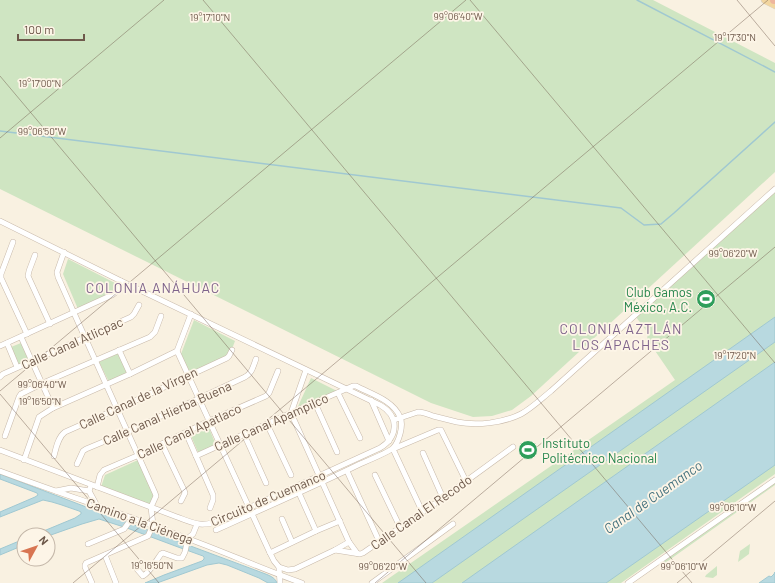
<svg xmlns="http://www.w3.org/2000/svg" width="775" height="583" font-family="Barlow,sans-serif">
<rect width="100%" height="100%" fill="#f9f1e1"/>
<g fill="#cfe5c2">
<path d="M0,0H653L775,63V172L531,396L512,410L492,416L473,417L431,403L0,189Z"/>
<path d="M775,189V474L621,583H382L675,380L647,339L648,333L636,317Z"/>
<path d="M68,259L117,284L112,293L78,309L63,274Z"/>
<path d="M194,320L235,341L229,357L190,374L181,354Z"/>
<path d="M21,343L30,362L20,367L11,347Z"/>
<path d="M119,353L129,375L110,384L99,362Z"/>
<path d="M311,378L341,393L295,413Z"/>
<path d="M209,428L216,445L198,452L191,436Z"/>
<path d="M138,460L155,498L152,506L101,487L105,475Z"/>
<path d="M775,483V485L665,563L666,565V566L662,565L661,563Z"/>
<path d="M750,544L749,554L738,562L740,551Z"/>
<path d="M717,566V575L713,578L705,577L706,575Z"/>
</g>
<g fill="#b8d9e0" stroke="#a0c8d1">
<path d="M775,317V342L432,583H398Z"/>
<path d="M775,362V465L606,583H462Z"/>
<path d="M0,474L94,510L263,573C268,575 275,577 277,583H268L259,578L227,565L219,563L207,565L157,583H145L164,575L202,561L204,559V557L203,556L178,547L127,528L99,519L82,524L48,536V535H34L75,518L81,514V512L79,511C67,507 55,502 43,500L0,517V512L35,497L38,495L37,493L0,479Z"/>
<path d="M24,539V545L0,555V549Z"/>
<path d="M775,572V583H759L769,576L771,577L774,574Z"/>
</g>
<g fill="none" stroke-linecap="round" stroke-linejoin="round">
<g stroke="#a0c8d1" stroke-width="1.5">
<path d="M637,0L775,72"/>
<path d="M0,131L621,208L644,225L661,224L674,213L775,122"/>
</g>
<defs>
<g id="minor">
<path d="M0,221L121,281L380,405C399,416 399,436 380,448L220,521C200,527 196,524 177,517L0,450"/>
<path d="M13,242L1,274V278L27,334"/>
<path d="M64,252L57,272L58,277L74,313L155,493L156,496L151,507L153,525L148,536L86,563L85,565V567L92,583"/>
<path d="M35,255L29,271L28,276L50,324"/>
<path d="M21,337L53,408"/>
<path d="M7,343L17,367"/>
<path d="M0,346L112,295L116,292L121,281"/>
<path d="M119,350L130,374"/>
<path d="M177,351L270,553L274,561L279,567L280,583"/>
<path d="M306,370L291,413L349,542L357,553"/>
<path d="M0,377L3,374L131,317L134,314L139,305"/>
<path d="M338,393L360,438"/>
<path d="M371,400L389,441"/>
<path d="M315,403L337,452"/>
<path d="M394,420L418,412C423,412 428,414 433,416C441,418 449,420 457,422C477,426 503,423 521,414C532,408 541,399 551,391L775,189"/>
<path d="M267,424L291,475"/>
<path d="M186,433L213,495V500L210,508"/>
<path d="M244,434L266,483"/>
<path d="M5,436L19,397L21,394L43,383L150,337L155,332L161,316"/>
<path d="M162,444L184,490L185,493L181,501"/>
<path d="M423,453L443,498"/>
<path d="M54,456C56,448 58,437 65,432L117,409L227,358L229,356L232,350"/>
<path d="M196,456L291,413L353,386H356C371,394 393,400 400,417C404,425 399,442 393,448C389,452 367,461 360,464C313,487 264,508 216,530"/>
<path d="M24,460L38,420L39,417L42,415L53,408L130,374L177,351L191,314"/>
<path d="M77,464L83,451L86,449L127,432L245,377C252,373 253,367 256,359"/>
<path d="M0,471C62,494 124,514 186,538C225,552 262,569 302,583"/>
<path d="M347,471L379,541"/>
<path d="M375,475L400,527"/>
<path d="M97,487L100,475L104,470L139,455L209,421L266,396L269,393L278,371"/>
<path d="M90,488L89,491L96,504"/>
<path d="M56,491L71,488L89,491"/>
<path d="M299,493L316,531"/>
<path d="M422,511L393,449L438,430H441L466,481"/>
<path d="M282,519L292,542"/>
<path d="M88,544L124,529L132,518"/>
<path d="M335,550L349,542"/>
<path d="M270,553L316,531L340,521"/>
<path d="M105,555L116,583"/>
<path d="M279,567L288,570L295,569L335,550L360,554L363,553L443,498L513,447"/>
<path d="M137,569L143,576C151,571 155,562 161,554L163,553L177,558H182L185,552L188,538L193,534L197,524"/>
<path d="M372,583L453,524"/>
<path d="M628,583L775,480"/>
</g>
<path id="major" d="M765,0L775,5"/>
<path id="highway" d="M774,0H775"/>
</defs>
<use href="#minor" stroke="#c8b9aa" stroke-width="6"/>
<use href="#major" stroke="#d6d1cd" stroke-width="8"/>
<use href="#highway" stroke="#d6d1cd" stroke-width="9"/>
<use href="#minor" stroke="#fff" stroke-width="5"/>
<use href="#major" stroke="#f2d6a0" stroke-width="7"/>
<use href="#highway" stroke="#eeb69e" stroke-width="8"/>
</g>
<path fill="none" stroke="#6e594b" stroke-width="1" stroke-opacity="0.45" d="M203,0L692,583M470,0L775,363M737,0L775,46M0,76L426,583M0,138L164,0M0,391L466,0M0,394L159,583M73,583L768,0M375,583L775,247M677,583L775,501"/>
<defs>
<symbol id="stadium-disc" viewBox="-11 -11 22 22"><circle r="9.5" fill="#2e9e5b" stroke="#fdf5e7"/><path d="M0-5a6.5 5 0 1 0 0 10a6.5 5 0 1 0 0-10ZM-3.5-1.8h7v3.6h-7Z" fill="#fff"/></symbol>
</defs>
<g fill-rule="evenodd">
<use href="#stadium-disc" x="695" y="288" width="22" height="22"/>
<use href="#stadium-disc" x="517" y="439" width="22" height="22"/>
</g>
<g text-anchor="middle" stroke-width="3.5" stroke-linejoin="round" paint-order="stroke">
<g font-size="13" fill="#27864d" stroke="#fdf5e7" text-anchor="end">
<text x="692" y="297">Club Gamos<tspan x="692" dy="15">México, A.C.</tspan></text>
<text x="542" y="448" text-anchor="start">Instituto<tspan x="542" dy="15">Politécnico Nacional</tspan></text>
</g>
<g font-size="13" fill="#6e594b" stroke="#fdf5e7">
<text transform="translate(72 343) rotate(-24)" y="5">Calle Canal Atlicpac</text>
<text transform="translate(138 398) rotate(-25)" y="5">Calle Canal de la Virgen</text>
<text transform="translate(167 413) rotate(-24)" y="5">Calle Canal Hierba Buena</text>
<text transform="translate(271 422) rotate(-24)" y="5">Calle Canal Apampilco</text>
<text transform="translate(189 431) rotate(-25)" y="5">Calle Canal Apatlaco</text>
<text transform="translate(268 498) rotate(-23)" y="5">Circuito de Cuemanco</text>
<text transform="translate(421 512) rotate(-35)" y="5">Calle Canal El Recodo</text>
<text transform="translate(140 521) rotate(20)" y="5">Camino a la Ciénega</text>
</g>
<g font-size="14" letter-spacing="1" fill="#7e638b" stroke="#fdf5e7">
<text x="153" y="293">COLONIA ANÁHUAC</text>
<text x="621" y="334">COLONIA AZTLÁN<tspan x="621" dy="16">LOS APACHES</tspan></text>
</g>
<g font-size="14" font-style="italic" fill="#477480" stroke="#fdf5e7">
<text transform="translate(653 497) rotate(-35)" y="5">Canal de Cuemanco</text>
</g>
</g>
<g font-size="10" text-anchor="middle" fill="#6e594b" stroke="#fdf5e7" stroke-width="3.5" stroke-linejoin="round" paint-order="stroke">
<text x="458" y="20">99°06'40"W</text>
<text x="210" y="21">19°17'10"N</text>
<text x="735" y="41">19°17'30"N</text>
<text x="40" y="87">19°17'00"N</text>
<text x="42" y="135">99°06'50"W</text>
<text x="733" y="257">99°06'20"W</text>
<text x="735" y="359">19°17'20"N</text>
<text x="42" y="388">99°06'40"W</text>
<text x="40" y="405">19°16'50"N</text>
<text x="733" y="511">99°06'10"W</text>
<text x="152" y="569">19°16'50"N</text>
<text x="383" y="570">99°06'20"W</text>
<text x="684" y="570">99°06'10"W</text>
</g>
<g transform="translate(36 547) rotate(50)"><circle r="19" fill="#fdf5e7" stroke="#c4b7a9"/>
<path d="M0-3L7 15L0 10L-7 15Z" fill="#d87552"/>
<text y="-6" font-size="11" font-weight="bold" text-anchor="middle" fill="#6e594b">N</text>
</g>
<path d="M18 34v6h66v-6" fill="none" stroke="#6e594b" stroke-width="2"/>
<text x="24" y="34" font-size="12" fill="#6e594b" stroke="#fdf5e7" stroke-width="3" paint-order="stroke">100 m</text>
</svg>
